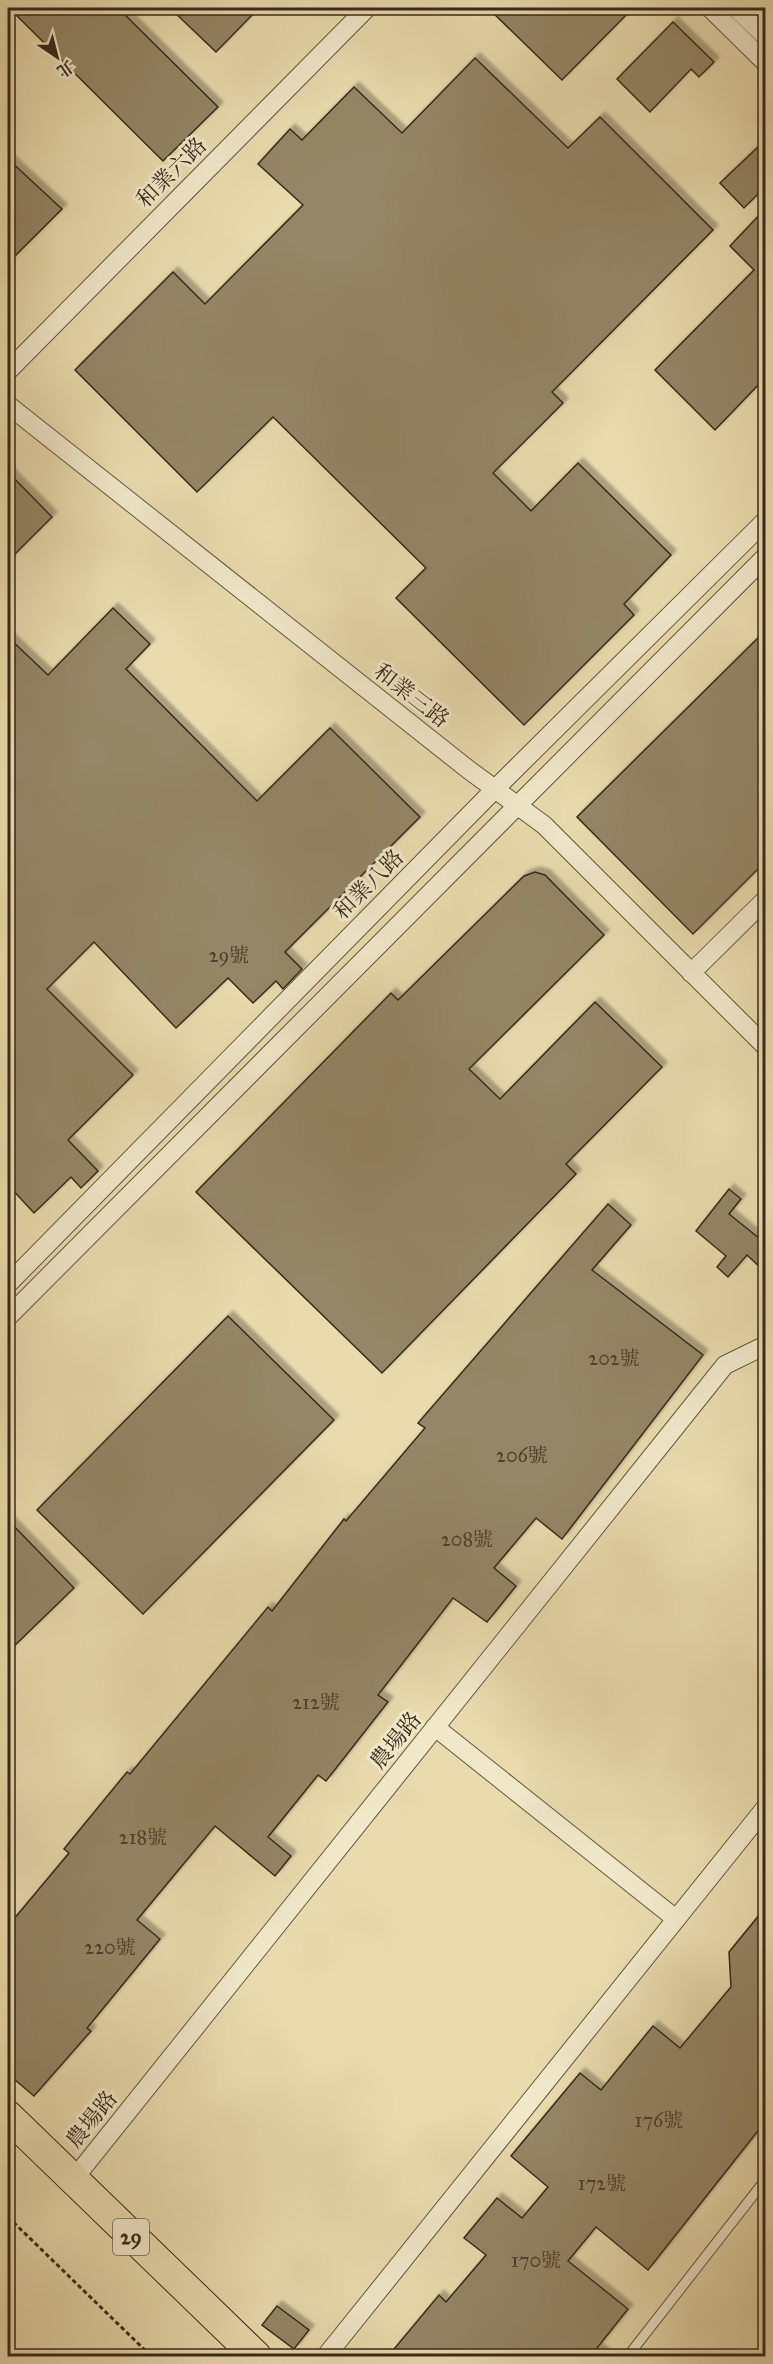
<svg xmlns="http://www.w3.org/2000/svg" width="773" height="2364" font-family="'IM FELL Great Primer','Noto Serif TC',serif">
<defs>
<filter id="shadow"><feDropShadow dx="5" dy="-5" stdDeviation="1.5" flood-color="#0004"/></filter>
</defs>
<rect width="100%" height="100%" fill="#e9dbae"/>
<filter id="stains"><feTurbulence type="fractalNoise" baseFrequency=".00333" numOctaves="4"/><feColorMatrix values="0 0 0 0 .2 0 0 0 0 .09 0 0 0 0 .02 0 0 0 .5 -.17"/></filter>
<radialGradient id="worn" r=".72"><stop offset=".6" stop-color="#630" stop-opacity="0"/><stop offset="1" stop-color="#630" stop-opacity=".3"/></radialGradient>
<g fill="#948666" stroke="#372919" stroke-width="1.5" filter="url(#shadow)">
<path d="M9,8H118L218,107L163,161Z"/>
<path d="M170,8H259L216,52Z"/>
<path d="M488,8H633L562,80Z"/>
<path d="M673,22L714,62L699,77L691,69L650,112L617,79Z"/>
<path d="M475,58L568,148L600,117L713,230L552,392L563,403L493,473L531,511L578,463L671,555L624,604L634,615L524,725L396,598L426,568L273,417L197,492L75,370L173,272L205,304L303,205L258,164L290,129L302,140L354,87L402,133Z"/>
<path d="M759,146L765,153V187L744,208L720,183Z"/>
<path d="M8,159L62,209L8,263Z"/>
<path d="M765,209V378L715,430L655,370L754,270L730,246Z"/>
<path d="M8,472L52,517L8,561Z"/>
<path d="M113,608L150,644L126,669L257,801L330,728L420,817L285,952L302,969L283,989L276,981L253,1003L228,978L176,1028L94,942L47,989L133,1075L68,1140L98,1171L81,1188L71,1177L34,1213L8,1185V637L48,675Z"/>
<path d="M765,631V862L693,934L577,817Z"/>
<path d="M535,872L545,875L604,935L469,1069L500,1099L595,1002L662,1067L566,1164L576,1174L382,1373L196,1192L391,993L398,1000L524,876Z"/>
<path d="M729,1189L741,1199L729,1214L765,1243V1272L747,1255L728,1277L717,1267L726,1256L696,1231Z"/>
<path d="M608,1204L631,1225L592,1270L703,1355L562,1539L536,1518L494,1568L516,1586L487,1622L453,1598L378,1695L388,1702L326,1781L318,1775L268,1837L291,1856L275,1876L215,1826L137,1920L160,1939L87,2028L91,2031L34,2096L8,2074V1926L69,1853L64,1849L127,1772L130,1774L268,1607L272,1611L344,1519L346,1521L425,1428L418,1423Z"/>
<path d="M228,1316L334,1420L143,1614L37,1510Z"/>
<path d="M8,1520L74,1588L8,1652Z"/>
<path d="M765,1908V2122L648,2270L596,2227L568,2261L628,2309L597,2348L608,2356H404L394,2349L439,2295L446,2302L486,2255L464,2238L497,2198L522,2218L548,2187L511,2156L580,2073L601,2090L653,2026L680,2048L731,1987L729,1952Z"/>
<path d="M277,2306L309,2330L294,2349L262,2325Z"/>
</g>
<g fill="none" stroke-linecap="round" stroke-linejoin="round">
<defs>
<path id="lane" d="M628,2356L766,2179"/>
<g id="street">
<path d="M710,8L766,63"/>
<path d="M736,8L766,37"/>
<path d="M8,371L367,8"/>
<path d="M8,405L469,770L544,825L766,1047"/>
<path d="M691,973L766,899"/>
<path d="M8,1284L495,789L766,520"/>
<path d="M8,1317L766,556"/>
<path d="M435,1727L676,1919"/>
<path d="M73,2180L725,1365L766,1345"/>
<path d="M326,2356L766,1807"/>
</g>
<path id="primary" d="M8,2116L256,2356"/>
</defs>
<use href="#lane" stroke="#64563e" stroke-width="11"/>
<use href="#street" stroke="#64563e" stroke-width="20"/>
<use href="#primary" stroke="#372919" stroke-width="32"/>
<path stroke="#372919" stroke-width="3" stroke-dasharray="4.5 3" stroke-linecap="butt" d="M8,2217L151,2356"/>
<use href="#lane" stroke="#f1e8ca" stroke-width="9"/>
<use href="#street" stroke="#f1e8ca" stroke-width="18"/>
<use href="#primary" stroke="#e9dbae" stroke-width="30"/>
</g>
<g text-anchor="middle" stroke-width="6" stroke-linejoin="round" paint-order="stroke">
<g font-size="20" fill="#4e402c">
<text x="229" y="962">29號</text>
<text x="614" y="1365">202號</text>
<text x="522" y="1462">206號</text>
<text x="467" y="1546">208號</text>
<text x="316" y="1709">212號</text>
<text x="143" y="1844">218號</text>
<text x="110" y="1954">220號</text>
<text x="659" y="2127">176號</text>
<text x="602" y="2190">172號</text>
<text x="536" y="2267">170號</text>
</g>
<rect fill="#f1e8ca" stroke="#6f624e" stroke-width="1.5" x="113" y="2219" width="36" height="36" rx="4.5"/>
<g font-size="21" font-weight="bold" fill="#372919">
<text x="131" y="2244">29</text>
</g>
<g font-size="22" fill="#372919" stroke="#f1e8ca">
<text transform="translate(171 172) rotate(-45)" y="8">和業六路</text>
<text transform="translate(412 695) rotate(38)" y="8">和業三路</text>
<text transform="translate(368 884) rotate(-45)" y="8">和業八路</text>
<text transform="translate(395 1740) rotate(-51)" y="8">農場路</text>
<text transform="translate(91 2119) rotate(-51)" y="8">農場路</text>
</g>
</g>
<rect width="773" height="2364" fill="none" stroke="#e9dbae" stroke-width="30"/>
<rect x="9" y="9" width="755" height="2346" fill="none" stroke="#372919" stroke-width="3"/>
<rect x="15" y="15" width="743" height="2334" fill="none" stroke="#372919" stroke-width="1.5"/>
<g transform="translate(57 57) rotate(145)" stroke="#f1e8ca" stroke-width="4.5" paint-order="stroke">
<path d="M0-4.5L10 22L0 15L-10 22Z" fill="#372919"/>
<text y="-9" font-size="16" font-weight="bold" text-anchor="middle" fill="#372919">北</text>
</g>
<rect width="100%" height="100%" filter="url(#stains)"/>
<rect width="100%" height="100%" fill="url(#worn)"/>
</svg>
